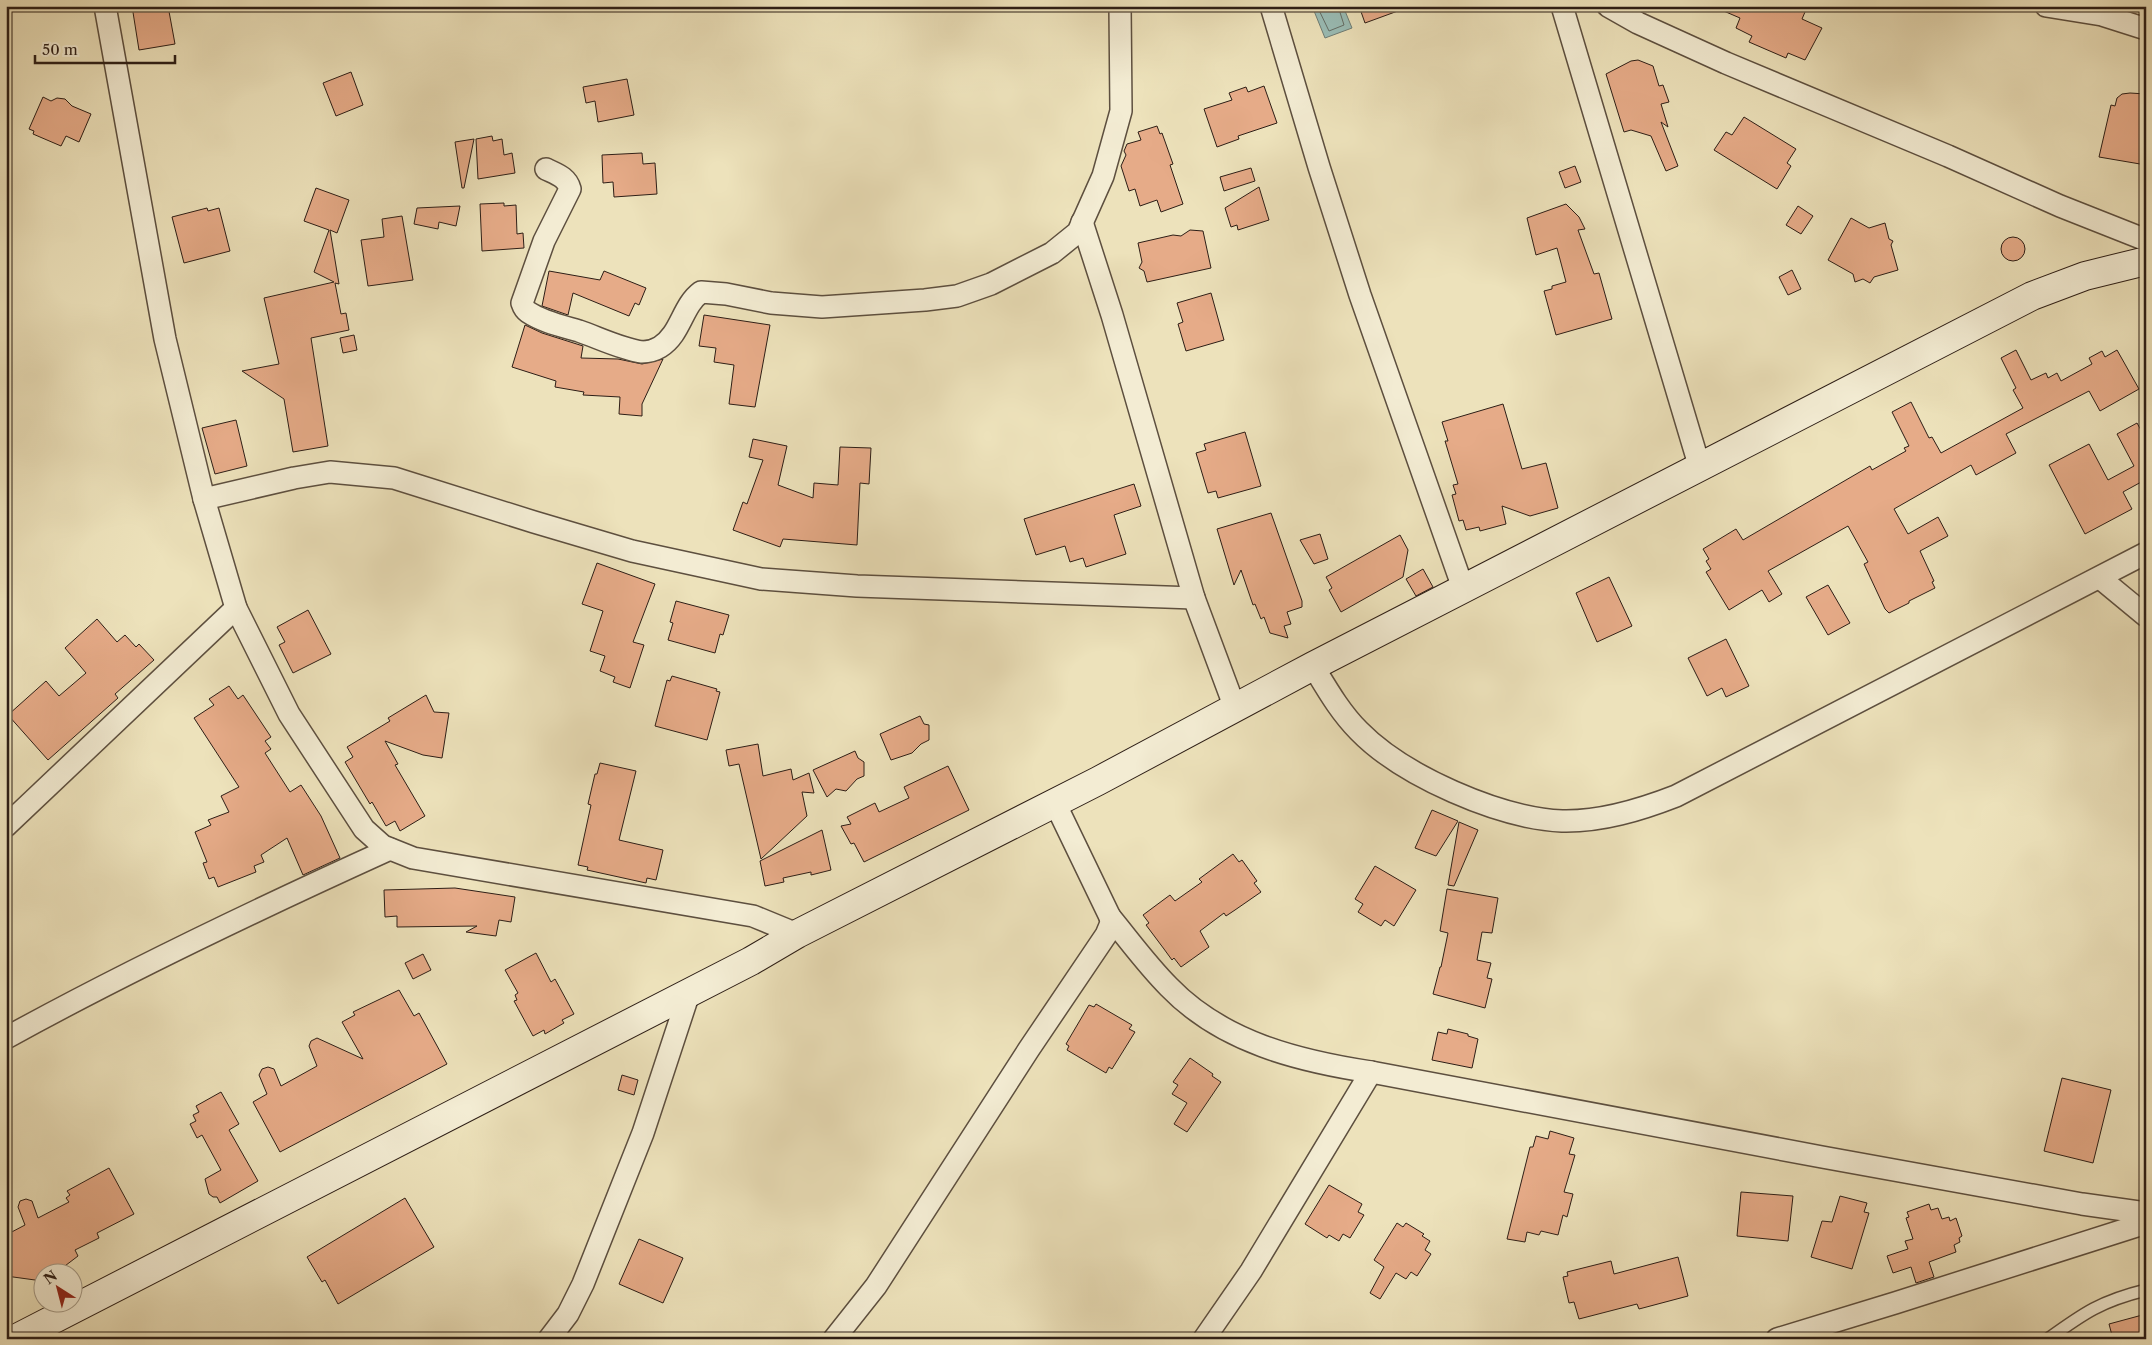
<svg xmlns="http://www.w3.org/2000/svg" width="2152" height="1345" font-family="'Libre Caslon Text',serif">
<rect width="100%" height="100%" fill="#ede2bb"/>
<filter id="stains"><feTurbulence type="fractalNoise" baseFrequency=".004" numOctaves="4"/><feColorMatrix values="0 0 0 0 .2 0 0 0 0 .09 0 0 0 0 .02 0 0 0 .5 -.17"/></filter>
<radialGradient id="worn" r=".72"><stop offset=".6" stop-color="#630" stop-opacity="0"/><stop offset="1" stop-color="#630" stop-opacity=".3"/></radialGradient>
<path fill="#9abdb6" stroke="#6e7d76" d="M1312,6H1343L1352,28L1325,38Z"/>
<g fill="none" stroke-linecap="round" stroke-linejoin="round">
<path stroke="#646e66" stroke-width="1" d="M1317,6L1329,31L1344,25L1338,6"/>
</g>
<g fill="#e6ab88" stroke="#2d1e16">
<path d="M132,6H168L175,44L139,50Z"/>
<path d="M1359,6H1406V8L1365,23Z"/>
<path d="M1712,6H1791L1805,12L1802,19L1822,28L1805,60L1788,53L1786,58L1749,42L1752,36L1736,28L1740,18Z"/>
<path d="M1638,60L1653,66L1659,86L1663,85L1669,102L1661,104L1668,127L1661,122L1678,166L1666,171L1651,136L1631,130L1624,132L1606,74L1631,61Z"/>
<path d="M351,72L363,105L336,116L323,83Z"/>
<path d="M627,79L634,115L598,122L595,101L586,103L583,87Z"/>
<path d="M1264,86L1277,123L1238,136L1239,139L1217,147L1204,109L1232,100L1229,93L1246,87L1248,92Z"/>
<path d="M2130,93L2146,94V165L2099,157L2111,105L2115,106L2117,98L2122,94Z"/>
<path d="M43,97L51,101L57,98L65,99L72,106L91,114L79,142L66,136L61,146L33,134L34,131L29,129Z"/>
<path d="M1744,117L1796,149L1787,163L1791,166L1777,189L1714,150L1726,132L1732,135Z"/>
<path d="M1157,126L1160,134L1162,133L1173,164L1170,165L1183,204L1161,212L1157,200L1140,206L1135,189L1129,191L1121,166L1126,155L1124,151L1127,144L1141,140L1138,132Z"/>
<path d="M492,136L493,141L502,139L504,155L512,153L515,173L478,179L476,139Z"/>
<path d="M474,139L464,188H462L455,142Z"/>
<path d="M642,153L643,164L655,163L657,194L614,197L613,182L603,183L602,155Z"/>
<path d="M1575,166L1581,182L1565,188L1559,172Z"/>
<path d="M1251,168L1255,181L1224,191L1220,177Z"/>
<path d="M1259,187L1269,220L1238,230L1237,225L1231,227L1225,208Z"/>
<path d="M316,188L349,200L337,233L330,230L339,284L335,283L341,314L346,313L349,330L311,338L328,446L293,452L284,399L242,371L279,364L264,298L334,282L314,272L329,230L304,221Z"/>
<path d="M504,203V206L516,205L517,234L523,233L524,248L482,251L480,204Z"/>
<path d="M1566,204L1579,217L1585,229L1578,230L1594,274L1599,273L1612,319L1556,335L1544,291L1552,289V286L1566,282L1557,248L1536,255L1527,218Z"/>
<path d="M460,206L456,226L439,222L438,229L414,224L417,208Z"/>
<path d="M1798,206L1813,216L1801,234L1786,225Z"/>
<path d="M207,208L208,211L219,208L230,251L184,263L172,217Z"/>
<path d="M402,216L413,280L368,286L361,240L384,237L382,219Z"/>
<path d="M1851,218L1869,228L1885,223L1889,239L1893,241L1891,245L1898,270L1874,277L1870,283L1863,279L1855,282L1853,274L1828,260Z"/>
<path d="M1190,230L1203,231L1211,268L1147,282L1144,271L1139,268L1142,262L1138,243L1173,235L1181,236Z"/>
<circle cx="2013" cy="249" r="12"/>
<path d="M1792,270L1801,289L1788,295L1779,277Z"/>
<path d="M549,271L600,280L604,271L646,288L639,305L635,303L629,316L573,293L568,315L542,306Z"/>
<path d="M1211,293L1224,340L1186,351L1178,324L1183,322L1177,303Z"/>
<path d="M704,315L770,325L755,407L729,404L734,365L714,362L716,348L699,346Z"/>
<path d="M525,325L542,333L583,346L581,358L618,359L642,364L663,359L642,404V416L619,414L620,397L583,395L584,392L555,387L556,381L512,367Z"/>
<path d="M354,335L357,350L343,353L340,338Z"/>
<path d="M2016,350L2031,380L2046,373L2048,378L2057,373L2061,381L2092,364L2089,358L2102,351L2105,357L2117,350L2139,389L2100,411L2089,391L2006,434L2016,453L1976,475L1971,465L1894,509L1908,534L1938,517L1948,536L1920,551L1934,581L1932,582L1935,588L1909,601V603L1889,613L1885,609L1864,564L1868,562L1848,526L1768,571L1782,594L1769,602L1762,590L1729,610L1706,572L1711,569L1706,561L1709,559L1703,549L1736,529L1743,540L1870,466L1872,470L1906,451L1904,448L1909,446L1892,412L1911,402L1929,438L1932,437L1941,453L2023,408L2013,390L2016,388L2001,358Z"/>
<path d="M1503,404L1522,469L1546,463L1558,508L1530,516L1502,506L1506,524L1480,531L1479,527L1466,530L1463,520L1459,521L1452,495L1456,494L1453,485L1458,484L1445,441H1448L1442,422Z"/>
<path d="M236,420L247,466L215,474L202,428Z"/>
<path d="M2137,423L2146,439V487L2143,481L2123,492L2132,509L2085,534L2049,465L2089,444L2108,480L2134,466L2117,434Z"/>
<path d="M1245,432L1261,486L1218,498L1216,491L1208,493L1196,453L1206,450L1204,444Z"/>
<path d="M753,439L787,446L778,485L813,498L814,483L838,485L840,447L871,448L869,484L860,483L857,545L783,539L780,547L733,530L743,502L747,504L763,460L749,457Z"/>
<path d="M1134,484L1141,506L1114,515L1126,554L1086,567L1083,558L1070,562L1065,546L1036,555L1024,519Z"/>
<path d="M1271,513L1302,601V607L1287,612L1291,624L1284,626L1288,638L1270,633L1264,617L1261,619L1255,604L1253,605L1241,570L1234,585L1217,529Z"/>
<path d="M1320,534L1328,559L1314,564L1300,540Z"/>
<path d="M1400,535L1408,550L1403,577L1341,612L1329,590L1332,588L1326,577Z"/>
<path d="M597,563L655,584L633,642L644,645L630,688L613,682L615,677L600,671L605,656L590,651L603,611L582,604Z"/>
<path d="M1423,569L1433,587L1416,596L1406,579Z"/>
<path d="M1609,577L1632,626L1597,642L1576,593Z"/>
<path d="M1828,585L1850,623L1828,635L1806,597Z"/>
<path d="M676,601L729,615L723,635L720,634L715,653L668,640L673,623L670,622Z"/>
<path d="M308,610L331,654L293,673L279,645L285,642L277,627Z"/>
<path d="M97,619L117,642L125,635L136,647L139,644L154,660L115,694L118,698L48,760L8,715L46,681L59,696L86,673L65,648Z"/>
<path d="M1726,639L1749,686L1726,697L1722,688L1707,696L1688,658Z"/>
<path d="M672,676L717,689L716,691L720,692L707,740L655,726L667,680L670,681Z"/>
<path d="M229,686L238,699L243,695L271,737L265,741L271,749L265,753L290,792L301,785L321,816L340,858L303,875L287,838L261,855L264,862L254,866L256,872L218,887L214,877L209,879L203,863L207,862L195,832L211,825L208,820L229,812L221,796L239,787L194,718L214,705L209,699Z"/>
<path d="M426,695L434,712L449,713L442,758L423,755L385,741L398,764L395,765L425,816L400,831L395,821L386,826L372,802L370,804L345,762L353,757L347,747L390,721L388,718Z"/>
<path d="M920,716L924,724L929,725V740L921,744L912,753L891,760L880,734Z"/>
<path d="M758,744L763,776L791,769L793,780L809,773L814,793L802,792L807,816L761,859L739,764L729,766L726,750Z"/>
<path d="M855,751L858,758L864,762V776L857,779L846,791L836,789L827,797L813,770Z"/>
<path d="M600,763L636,771L619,840L663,850L656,880L647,878L646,883L587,870L588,867L578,865L591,805L588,804L595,774H597Z"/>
<path d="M948,766L969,810L864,862L854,843L851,844L841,826L851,824L847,817L875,803L879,812L909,798L904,787Z"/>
<path d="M1432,810L1458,821L1436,856L1415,848Z"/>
<path d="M1459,822L1478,830L1454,886L1448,885Z"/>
<path d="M822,830L831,870L811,875V872L783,878L784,882L765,886L760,861Z"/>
<path d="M1233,854L1239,862L1242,860L1257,881L1254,883L1261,892L1235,910L1226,916L1224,913L1200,931L1209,947L1181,967L1174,958L1172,960L1164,949L1146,925L1149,923L1143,915L1170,895L1175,901L1202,882L1199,879Z"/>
<path d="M1375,866L1416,890L1394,926L1385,920L1381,926L1358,912L1363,904L1355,899Z"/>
<path d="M455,888L515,897L511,922L499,920L496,936L466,932L477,926L397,927V916L385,917L384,890Z"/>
<path d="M1447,889L1498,898L1492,933L1482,932L1477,960L1491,963L1487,978L1492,979L1485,1008L1433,994L1440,967H1441L1448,933L1440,931Z"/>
<path d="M536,953L551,982L555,979L574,1014L562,1020L564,1023L545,1034L544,1030L533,1036L514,1001L517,1000L515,995L518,993L505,970Z"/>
<path d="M423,954L431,970L413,979L405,963Z"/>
<path d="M399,990L414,1016L419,1013L447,1064L280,1152L253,1102L267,1094L259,1075L262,1069L268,1067L274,1069L281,1086L317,1066L309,1046L311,1041L317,1038L363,1059L342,1022L355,1015L353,1012Z"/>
<path d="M1096,1004L1132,1025L1129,1029L1135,1032L1112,1069L1109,1067L1106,1073L1067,1050L1069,1046L1066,1044L1089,1005L1094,1007Z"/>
<path d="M1448,1029L1468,1034V1036L1478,1039L1472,1068L1432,1060L1438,1032L1447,1034Z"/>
<path d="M1190,1058L1213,1074L1212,1076L1221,1082L1187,1132L1174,1124L1187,1103L1172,1094L1178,1085L1173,1082Z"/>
<path d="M622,1075L638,1080L634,1095L618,1090Z"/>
<path d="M2062,1078L2111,1090L2093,1163L2044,1151Z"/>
<path d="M221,1092L239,1124L229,1130L258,1181L220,1203L217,1197H213L209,1194L205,1179L221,1170L202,1135L197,1138L190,1124L196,1121L193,1115L199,1112L196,1106Z"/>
<path d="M1550,1131L1574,1138L1569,1154L1575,1155L1564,1192L1573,1194L1567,1217L1563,1215L1558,1235L1541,1231L1539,1235L1527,1232L1525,1242L1507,1239L1530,1147H1533L1536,1136L1548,1139Z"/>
<path d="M109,1168L134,1214L97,1233L99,1238L75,1250L78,1256L57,1272H42V1278L35,1280L6,1276V1235L25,1225L18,1207L20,1201L26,1199L32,1201L38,1218L69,1202L66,1198L70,1195L67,1191Z"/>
<path d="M1329,1185L1362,1204L1358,1212L1364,1215L1350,1238L1343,1234L1339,1241L1329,1235L1327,1238L1305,1224Z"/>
<path d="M1741,1192L1793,1196L1788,1241L1737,1236Z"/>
<path d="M1840,1196L1867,1203L1864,1212L1869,1213L1852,1269L1811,1257L1822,1221L1832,1222Z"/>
<path d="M405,1198L434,1247L338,1304L325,1280L322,1282L307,1257Z"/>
<path d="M1929,1204L1931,1210L1938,1208L1942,1219L1949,1217L1950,1221L1956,1218L1962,1236L1959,1238L1960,1242L1954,1245L1956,1252L1929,1262L1934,1277L1916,1283L1911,1267L1893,1273L1887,1256L1908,1249L1905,1241L1913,1239L1906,1218L1909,1217L1907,1212Z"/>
<path d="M1397,1223L1403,1227L1406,1223L1424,1234L1422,1236L1430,1241L1425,1250L1431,1254L1417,1276L1411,1272L1406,1279L1396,1273L1380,1299L1370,1293L1384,1267L1374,1260Z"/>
<path d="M639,1239L683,1258L663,1303L619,1284Z"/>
<path d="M1678,1257L1688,1296L1639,1309L1637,1304L1579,1319L1574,1302L1569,1303L1563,1277L1568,1276L1567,1272L1611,1261L1614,1274Z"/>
<path d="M2146,1314V1339H2113L2109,1324Z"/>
</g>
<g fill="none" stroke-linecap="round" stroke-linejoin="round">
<defs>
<path id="lane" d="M2048,1339C2084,1313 2101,1301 2146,1290"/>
<g id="street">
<path d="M105,6L165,339L204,499L236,608L289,714L364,829L383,846L413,858L753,916L797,934"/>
<path d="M1271,6L1319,167L1360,295L1463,588"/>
<path d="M1562,6L1700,468"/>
<path d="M1608,6L1638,23L1726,63L1948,156L2060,206L2146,240"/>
<path d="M2046,6L2102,15L2146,29"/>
<path d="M546,169C556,174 567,177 570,189L544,241L522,303C523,306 525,310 528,312C543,322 562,326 579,331C599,338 621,349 642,352C648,352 655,350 660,347C681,334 682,306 701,292L726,294L771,303L822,307L925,300L957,296L991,284L1052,253L1078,232L1103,176L1121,111L1120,6"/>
<path d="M1082,222L1112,315L1194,598L1235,708"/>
<path d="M204,499L294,478L330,472L394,478L534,522L632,551L761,579L857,586L1194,598"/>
<path d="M2100,578L2146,616"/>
<path d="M1313,666C1327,689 1340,712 1359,731C1403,776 1499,818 1562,821C1601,822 1640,810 1676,796L2146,553"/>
<path d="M6,826L236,608"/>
<path d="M1110,917C1129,940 1147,965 1169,987C1222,1042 1298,1061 1371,1072"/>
<path d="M6,1038C131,969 260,908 390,849"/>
<path d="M549,1339L568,1314L583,1284L643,1133L689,993"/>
<path d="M834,1339L876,1286L1029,1049L1106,935L1111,923L1110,917L1055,803"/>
<path d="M1204,1339L1251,1271L1371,1072L1822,1157L2082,1204L2146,1213"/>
<path d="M1777,1339L1895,1303L2146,1223"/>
</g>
<path id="secondary" d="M15,1339L751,961L797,934L1098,781L1313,666L2032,296L2085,276L2146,261"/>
</defs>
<use href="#lane" stroke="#5d4f3f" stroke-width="14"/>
<use href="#street" stroke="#5d4f3f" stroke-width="24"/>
<use href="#secondary" stroke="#2d1e16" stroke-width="30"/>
<use href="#lane" stroke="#f3ecd3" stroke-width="11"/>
<use href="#street" stroke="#f3ecd3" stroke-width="21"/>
<use href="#secondary" stroke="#f3ecd3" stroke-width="28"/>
</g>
<rect width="2152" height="1345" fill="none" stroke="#ede2bb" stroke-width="25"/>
<rect x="8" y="8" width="2137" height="1330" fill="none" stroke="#2d1e16" stroke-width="2.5"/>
<rect x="12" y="12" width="2127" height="1320" fill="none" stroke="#2d1e16"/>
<g transform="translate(58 1288) rotate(324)"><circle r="24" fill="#f3ecd3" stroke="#a49a87"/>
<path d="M0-4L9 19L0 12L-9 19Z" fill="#8f2418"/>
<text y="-8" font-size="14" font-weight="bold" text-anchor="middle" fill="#2d1e16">N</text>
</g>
<path d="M35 55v8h140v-8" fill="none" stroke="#2d1e16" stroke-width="2.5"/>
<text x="42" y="55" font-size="15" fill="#2d1e16" stroke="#f3ecd3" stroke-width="4" paint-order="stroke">50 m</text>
<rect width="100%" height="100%" filter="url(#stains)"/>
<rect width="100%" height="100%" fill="url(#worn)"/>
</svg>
